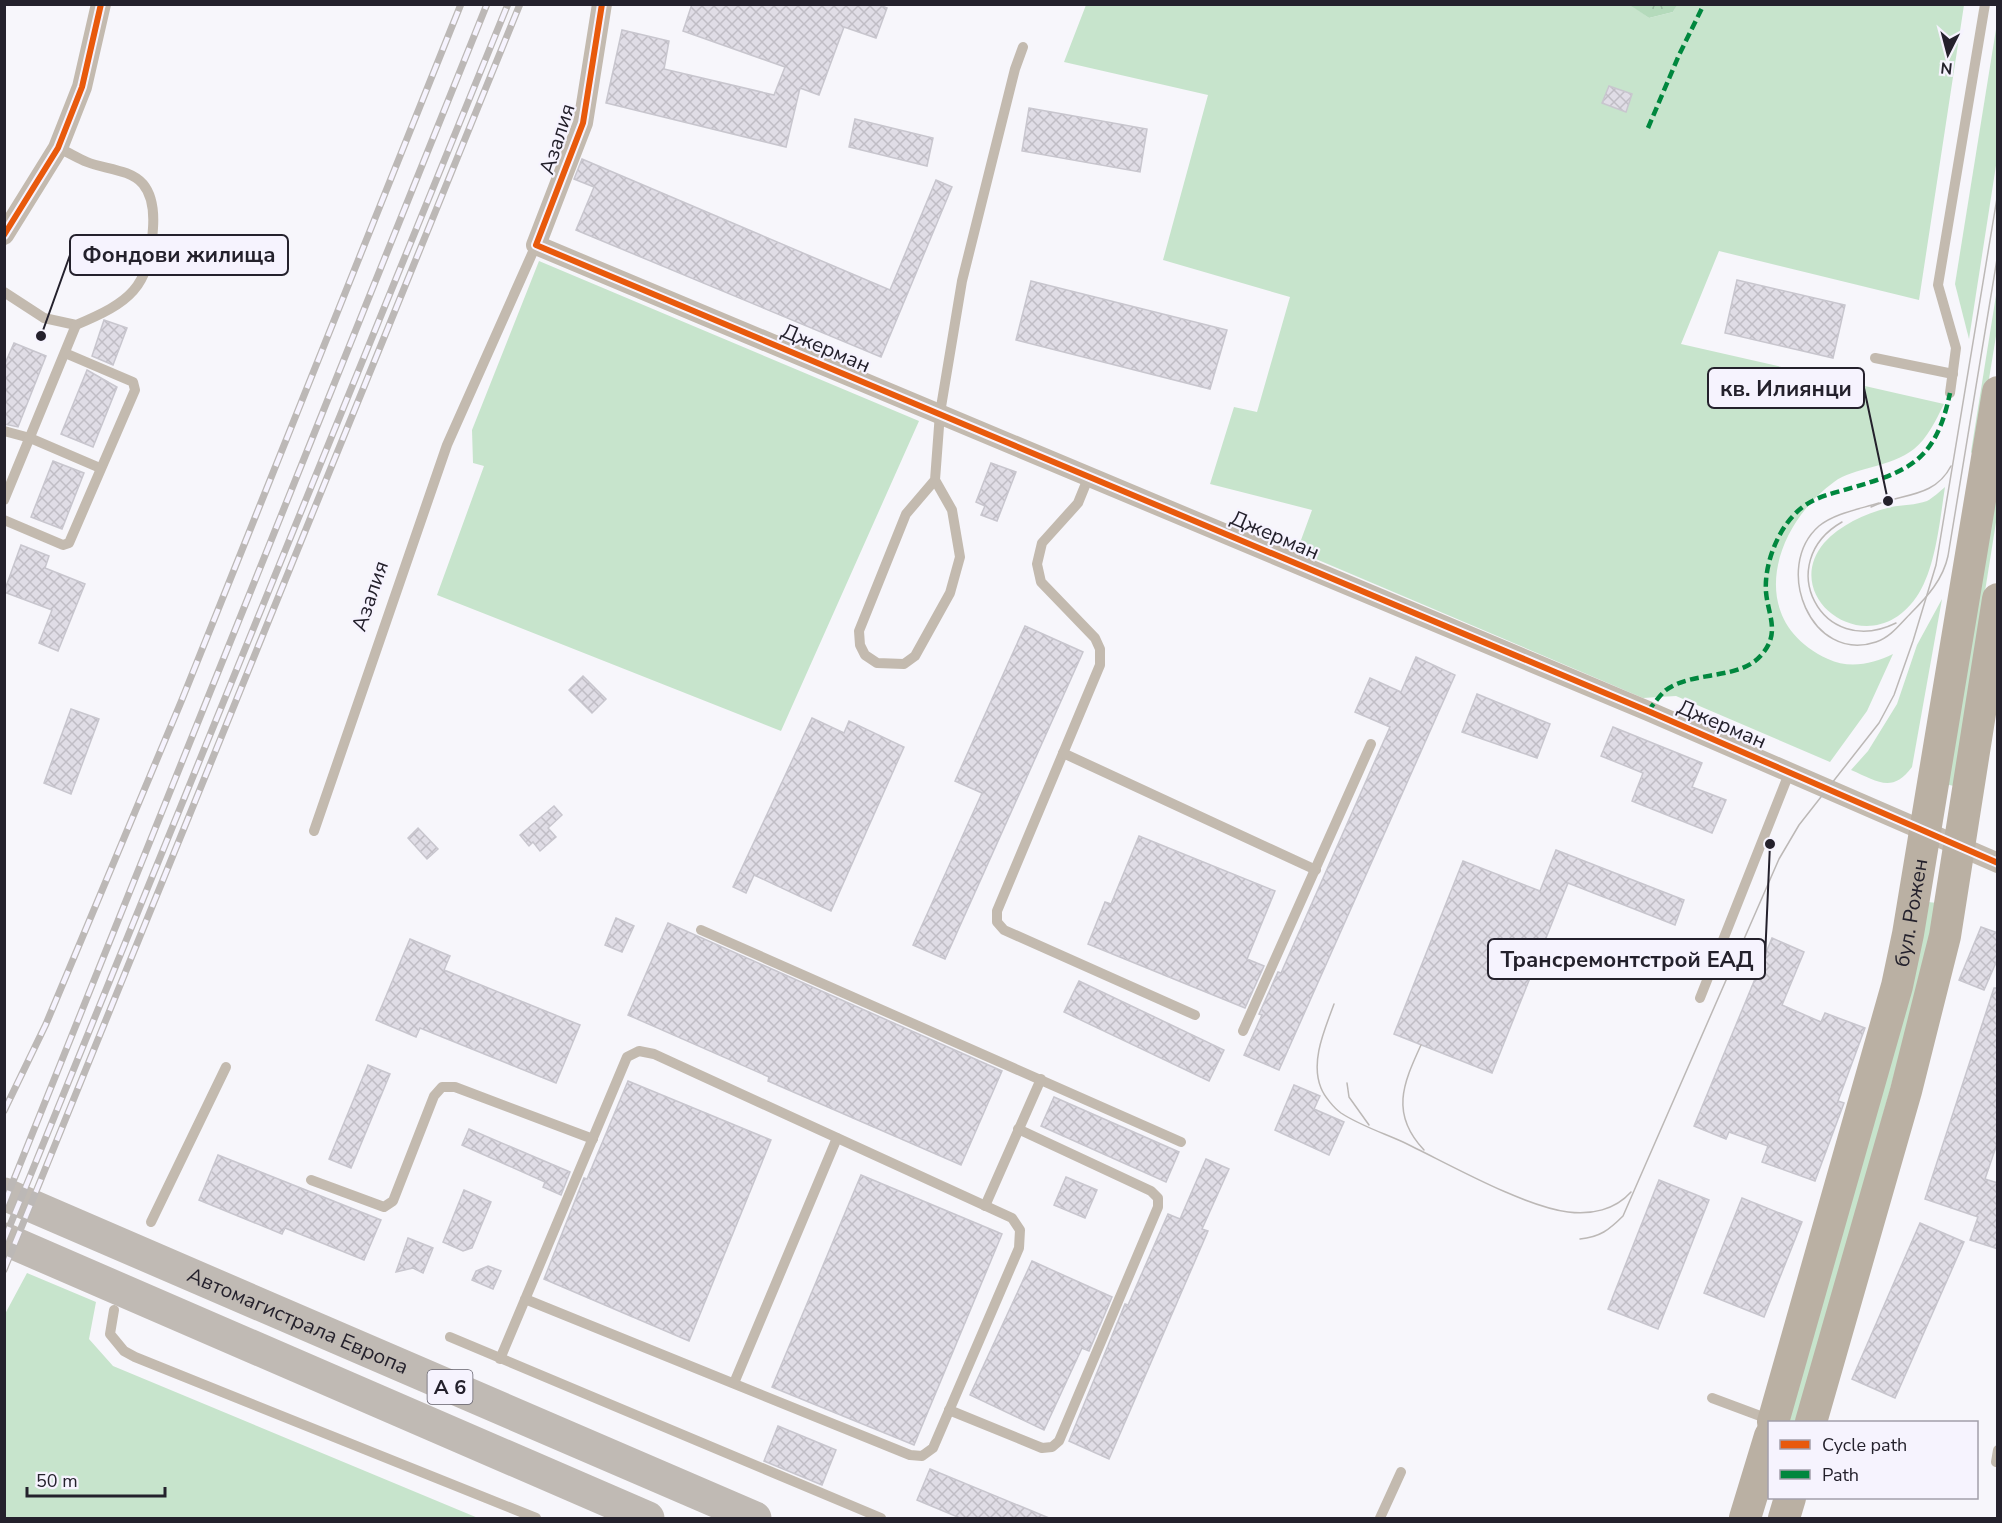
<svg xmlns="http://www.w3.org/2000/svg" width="2002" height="1523" font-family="'Nunito Sans',sans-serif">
<defs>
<pattern id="forest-crowns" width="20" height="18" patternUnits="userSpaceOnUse" patternTransform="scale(1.5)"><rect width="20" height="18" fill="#b4dabb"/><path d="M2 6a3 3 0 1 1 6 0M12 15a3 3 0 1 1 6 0" fill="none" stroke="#9bbba1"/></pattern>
<pattern id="building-cross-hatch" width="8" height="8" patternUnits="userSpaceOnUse" patternTransform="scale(1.5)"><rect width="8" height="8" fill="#e0dde6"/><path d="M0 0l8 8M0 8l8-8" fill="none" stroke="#c0bdc5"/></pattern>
</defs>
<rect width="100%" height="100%" fill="#f7f6fb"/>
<g fill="#c7e4cc">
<path d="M1630,4L1649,18L1673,12L1677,4L1964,5L1919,300L1719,251L1681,344L1944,404C1936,420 1927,439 1914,449C1890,468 1854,467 1834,482C1772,527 1745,621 1828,659C1849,669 1873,664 1893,654L1867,711L1830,762L1676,696L1643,698L1297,551L1312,510L1210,484L1234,407L1257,412L1290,297L1163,260L1208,95L1064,62L1086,5Z"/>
<path d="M1997,23V159L1969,339L1955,284Z"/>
<path d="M539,261L919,421L781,731L437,595L484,466L473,463L472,430Z"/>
<path d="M1997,289V330L1976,458L1971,452Z"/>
<path d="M1997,457V516L1954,786L1945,784Z"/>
<path d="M1945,487C1940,519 1936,565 1919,593C1873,668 1777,599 1824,543C1841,524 1867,513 1891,507C1902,505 1916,505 1927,501C1933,498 1940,491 1945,487Z"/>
<path d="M1942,599L1912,767C1892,794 1877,781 1851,770L1868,751L1897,704L1917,645Z"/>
<path d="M1928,902L1937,903L1927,956L1798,1422H1788Z"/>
<path d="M27,1273L96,1302L89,1339L113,1366L478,1518H5V1314Z"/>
</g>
<path fill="url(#forest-crowns)" d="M1630,5H1677L1673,12L1649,18Z"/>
<g fill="url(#building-cross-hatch)" stroke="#c8c6ce" stroke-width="1.5">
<path d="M692,4H877L887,8L876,38L844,27L819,95L800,88L786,147L606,103L622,30L669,41L664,69L774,95L785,67L683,31Z"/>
<path d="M1609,86L1632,94L1626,112L1602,103Z"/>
<path d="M1029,108L1147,129L1140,172L1022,151Z"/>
<path d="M855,119L933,138L927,166L849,147Z"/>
<path d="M582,159L890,290L936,180L952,187L881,357L576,230L594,187L574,179Z"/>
<path d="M1737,280L1845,305L1833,358L1725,333Z"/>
<path d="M1031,281L1227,330L1210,389L1016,340Z"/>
<path d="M104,320L127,328L113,365L92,356Z"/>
<path d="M14,343L46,356L18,427L4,424V366Z"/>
<path d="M87,370L117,387L93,447L61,434Z"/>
<path d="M53,461L84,473L62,529L31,517Z"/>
<path d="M991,463L1016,472L997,521L981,515L985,506L976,502Z"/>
<path d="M21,545L49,556L45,568L85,584L58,651L39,643L52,610L4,592Z"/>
<path d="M1025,626L1083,652L945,959L913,945L982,793L955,781Z"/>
<path d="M1416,657L1455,675L1279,1070L1244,1055L1262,1015L1259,1014L1278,972L1281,973L1390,727L1355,712L1370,678L1401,692Z"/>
<path d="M583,676L606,699L592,713L569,690Z"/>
<path d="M1477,694L1550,724L1537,758L1462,732Z"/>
<path d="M71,709L99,719L71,794L44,783Z"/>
<path d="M812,718L844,733L849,721L904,747L831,911L754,875L746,893L733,887Z"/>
<path d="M1613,727L1702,763L1692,787L1726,800L1712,833L1632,801L1643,773L1601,756Z"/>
<path d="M554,806L562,815L548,828L556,837L540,851L533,842L529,846L520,835Z"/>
<path d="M418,828L438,849L427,859L408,838Z"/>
<path d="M1139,836L1275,891L1247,959L1264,966L1245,1008L1088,944L1105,902L1111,904Z"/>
<path d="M1556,850L1684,900L1675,925L1568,883L1492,1073L1394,1034L1463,861L1540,891Z"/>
<path d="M616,918L634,926L622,952L605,945Z"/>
<path d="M668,923L1002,1071L961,1165L768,1081L769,1077L628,1015Z"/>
<path d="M1981,927L1998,933V958L1984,990L1959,980Z"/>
<path d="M1772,938L1804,952L1782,1005L1821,1022L1825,1013L1865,1028L1838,1101L1844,1103L1815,1181L1762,1162L1768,1146L1729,1132L1726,1139L1694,1126Z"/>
<path d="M410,939L450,956L444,970L580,1025L556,1083L420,1028L416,1037L376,1020Z"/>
<path d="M1079,981L1224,1050L1209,1081L1064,1012Z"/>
<path d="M1994,988H1998V1141L1985,1179L1998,1183V1249L1970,1240L1978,1217L1925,1199Z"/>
<path d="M368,1065L390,1074L351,1168L329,1159Z"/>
<path d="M628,1081L771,1140L689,1341L544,1279L584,1178L587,1179Z"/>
<path d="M1294,1085L1320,1096L1314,1109L1344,1122L1329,1155L1275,1130Z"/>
<path d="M1054,1097L1179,1152L1166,1182L1041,1126Z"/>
<path d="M469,1129L570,1172L561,1195L543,1187L545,1182L462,1145Z"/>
<path d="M218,1155L381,1220L364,1260L285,1228L282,1234L199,1200Z"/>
<path d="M1206,1159L1229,1169L1202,1229L1208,1231L1109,1459L1069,1441L1125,1304L1128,1305L1168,1214L1180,1219Z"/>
<path d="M861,1175L1002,1234L914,1445L772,1387Z"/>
<path d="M1066,1177L1097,1190L1085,1218L1054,1205Z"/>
<path d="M1659,1180L1709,1200L1658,1329L1608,1309Z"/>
<path d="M464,1190L491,1202L472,1248L463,1251L443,1242Z"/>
<path d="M1742,1198L1802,1222L1764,1317L1704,1293Z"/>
<path d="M1920,1223L1964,1242L1895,1398L1852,1379Z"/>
<path d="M408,1238L433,1248L423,1273L413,1268L396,1272Z"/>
<path d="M1032,1261L1112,1297L1089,1351L1082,1348L1044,1430L970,1395Z"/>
<path d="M488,1266L501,1271L493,1289L472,1280L476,1271Z"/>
<path d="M778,1426L836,1450L822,1485L764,1461Z"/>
<path d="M930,1469L1049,1518H960L917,1500Z"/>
</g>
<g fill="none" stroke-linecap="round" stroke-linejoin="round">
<g stroke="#c3baaf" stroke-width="10">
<path d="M4,292L44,318L76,325C130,302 149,289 153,228C154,213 153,196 143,184C130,169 104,169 87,162C77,158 68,152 58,148"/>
<path d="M1875,358L1953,374"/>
<path d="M1950,393L1956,348L1938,285L1985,4"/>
<path d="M4,431L30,438L100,468"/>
<path d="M1089,476L1078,503L1042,543L1037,564L1041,582L1095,638L1100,649V665L997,911V922L1004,930L1195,1015"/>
<path d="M935,480L906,514L859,631L860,645L865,655L877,663L904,664L915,656L950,593L960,557L952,510L935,480L940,413L962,281L1015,69L1023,47"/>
<path d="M4,500L76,325"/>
<path d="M4,520L63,545L69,543L135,390L133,382L65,353"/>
<path d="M1063,753L1316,870"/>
<path d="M314,831L447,445L536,245"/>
<path d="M701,930L1181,1142"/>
<path d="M1700,998L1790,771"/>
<path d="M1243,1031L1371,744"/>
<path d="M311,1180L384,1207L393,1201L434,1096L442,1087H455L593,1139"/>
<path d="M985,1206L1041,1079"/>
<path d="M151,1222L226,1067"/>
<path d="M114,1310L110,1334L124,1351L135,1357L536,1518"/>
<path d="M450,1337L881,1518"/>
<path d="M500,1359L627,1057L639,1051L654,1054L1012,1218L1020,1230L1019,1248L933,1448L922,1456L910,1455L525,1299"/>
<path d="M734,1383L837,1138"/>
<path d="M1712,1398L1771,1420"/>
<path d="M949,1410L1042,1448L1052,1447L1059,1441L1158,1207V1198L1151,1191L1018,1129"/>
<path d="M1996,1462L1998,1450"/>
<path d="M1380,1518L1401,1472"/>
</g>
<g stroke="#c3baaf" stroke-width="20">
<path d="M602,4L583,123L536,245L1648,711L1998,863"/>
<path d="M4,235L58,148L82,87L101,4"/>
</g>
<g stroke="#bab0a3" stroke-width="32">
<path id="s1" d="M1773,1422L1897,986L1908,934L1998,392"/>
<path d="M1811,1422L1906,1091L1945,936L1998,599"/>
<path d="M1745,1518L1770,1436"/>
<path d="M1784,1518L1790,1498"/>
</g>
<g stroke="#c0bab4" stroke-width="33">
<path id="s2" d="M4,1194L755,1518"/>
<path d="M4,1239L648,1518"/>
</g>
<g stroke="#bcb8b6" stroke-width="1.5">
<path d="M1879,503C1860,509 1835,513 1819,526C1772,567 1811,664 1876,642C1891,637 1900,624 1911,613C1928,596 1943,579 1948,556L1998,253"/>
<path d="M1871,507C1900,493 1934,499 1951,466"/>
<path d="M1842,522C1772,562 1821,660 1896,623"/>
<path d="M1334,1004C1325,1029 1310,1061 1321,1088C1324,1096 1334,1108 1341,1113C1359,1125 1383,1133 1403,1142C1447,1163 1522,1206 1568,1212C1591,1215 1615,1210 1631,1192"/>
<path d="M1421,1045C1403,1084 1390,1114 1424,1150"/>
<path d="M1347,1083L1349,1097L1369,1125"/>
<path d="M1580,1239C1600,1237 1609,1230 1623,1216L1779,859L1799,825L1879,723L1894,695L1913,641L1936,565L1998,192"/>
</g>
<defs>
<g id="rail">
<path d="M4,1111L46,1024L181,702L461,4"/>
<path d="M4,1204L487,4"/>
<path d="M4,1240L508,4"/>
<path d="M4,1270L520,4"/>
</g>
</defs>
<use href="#rail" stroke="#bcb8b6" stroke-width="7"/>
<use href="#rail" stroke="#f6f3fe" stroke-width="4.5" stroke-dasharray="14" stroke-linecap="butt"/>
<g stroke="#00873e" stroke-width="4.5" stroke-dasharray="9 4.5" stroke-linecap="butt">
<path d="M1648,128L1679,55L1704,4"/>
<path d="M1648,711C1654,704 1659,696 1666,690C1693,670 1742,681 1763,653C1780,632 1768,615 1766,592C1764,567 1776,534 1793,516C1806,501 1822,496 1841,491C1906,472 1935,465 1950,393"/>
</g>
<defs>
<g id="cycleway">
<path d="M602,4L583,123L536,245L1648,711L1998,863"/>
<path d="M4,235L58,148L82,87L101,4"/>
</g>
</defs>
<use href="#cycleway" stroke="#f6f3fe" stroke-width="10"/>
<use href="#cycleway" stroke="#e8590c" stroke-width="6"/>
</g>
<g text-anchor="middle" stroke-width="4.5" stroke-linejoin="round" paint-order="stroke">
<rect fill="#f6f3fe" stroke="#63606b" stroke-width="1.5" x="427.5" y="1370" width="45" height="34" rx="4.5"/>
<g font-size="20" font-weight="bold" fill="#24212c">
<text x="450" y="1394">A 6</text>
</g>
<g font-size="21" fill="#24212c" stroke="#f6f3fe">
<text transform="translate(557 139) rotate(-72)" y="7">Азалия</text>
<text transform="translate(826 348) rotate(23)" y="7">Джерман</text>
<text transform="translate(1275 535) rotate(23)" y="7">Джерман</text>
<text transform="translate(370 596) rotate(-71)" y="7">Азалия</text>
<text transform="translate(1722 724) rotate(23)" y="7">Джерман</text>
<text dy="7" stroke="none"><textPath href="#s1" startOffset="528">бул. Рожен</textPath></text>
<text dy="7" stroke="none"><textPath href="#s2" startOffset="320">Автомагистрала Европа</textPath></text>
</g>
</g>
<path fill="none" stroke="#24212c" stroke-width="2" d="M41 336L70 255M1888 501L1864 388M1770 844L1765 959"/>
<g fill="#24212c" stroke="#f6f3fe" stroke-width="2">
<circle cx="41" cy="336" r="6"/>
<circle cx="1888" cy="501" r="6"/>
<circle cx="1770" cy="844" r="6"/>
</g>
<g fill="#f6f3fe" stroke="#24212c" stroke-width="2">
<rect x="70" y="235" width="218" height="40" rx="6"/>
<rect x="1708" y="368" width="156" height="40" rx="6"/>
<rect x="1488" y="939" width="277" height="40" rx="6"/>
</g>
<g font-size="22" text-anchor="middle" font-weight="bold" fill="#24212c">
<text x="179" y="262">Фондови жилища</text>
<text x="1786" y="396">кв. Илиянци</text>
<text x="1627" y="967">Трансремонтстрой ЕАД</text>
</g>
<rect width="2002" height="1523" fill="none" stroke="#24212c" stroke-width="12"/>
<rect x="1768" y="1421" width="210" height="78" fill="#f6f3fe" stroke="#a29faa" stroke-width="1.5"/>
<rect x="1780" y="1440" width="30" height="9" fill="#e8590c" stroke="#a29faa" stroke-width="1.5"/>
<text x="1822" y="1451" font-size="18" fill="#24212c">Cycle path</text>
<rect x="1780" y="1470" width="30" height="9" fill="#00873e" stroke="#a29faa" stroke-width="1.5"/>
<text x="1822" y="1481" font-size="18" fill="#24212c">Path</text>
<g transform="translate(1948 54) rotate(186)" stroke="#f6f3fe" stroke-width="4.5" paint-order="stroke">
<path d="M0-4.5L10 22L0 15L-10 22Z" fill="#24212c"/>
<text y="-9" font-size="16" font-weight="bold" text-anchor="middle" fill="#24212c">N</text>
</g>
<path d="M27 1487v9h138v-9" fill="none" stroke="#24212c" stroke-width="3"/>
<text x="36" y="1487" font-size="18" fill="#24212c" stroke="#f6f3fe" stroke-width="4.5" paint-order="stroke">50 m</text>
</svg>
